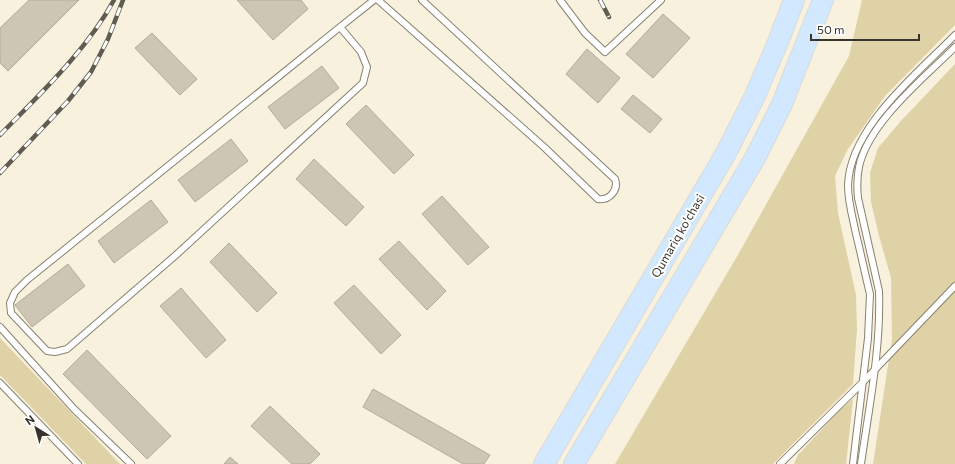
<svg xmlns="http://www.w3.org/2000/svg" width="955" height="464" font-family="Commissioner,sans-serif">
<rect width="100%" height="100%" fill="#f8f1dd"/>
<g fill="#e0d2a7">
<path d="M862,0H955V25L885,96L848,149L835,176L838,213L856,295L857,329L853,384L773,464H615L739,253L849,56Z"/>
<path d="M955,64V464H873L892,339L891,278L879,236L871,202L870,173L878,148L900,122Z"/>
<path d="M0,338L120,464H86L0,375Z"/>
<path d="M853,399L846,464H794L798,455L840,410Z"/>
</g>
<g fill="#ccc6b2" stroke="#b2ac99">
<path d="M29,0H79L8,71L0,63V28Z"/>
<path d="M237,0H301L308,9L273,40Z"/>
<path d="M663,14L690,38L653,78L626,54Z"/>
<path d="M152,33L197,79L180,95L135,48Z"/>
<path d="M587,49L620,78L598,103L566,74Z"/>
<path d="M322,66L339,88L285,129L268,107Z"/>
<path d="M633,95L662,119L650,133L621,109Z"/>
<path d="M366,105L414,155L394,174L346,124Z"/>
<path d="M231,139L248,161L195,202L178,180Z"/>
<path d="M314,159L364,207L346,226L296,179Z"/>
<path d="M442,196L489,247L468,265L422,214Z"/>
<path d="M151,200L168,222L114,263L98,241Z"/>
<path d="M399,241L446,291L427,310L379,259Z"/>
<path d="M229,243L277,293L257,312L210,262Z"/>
<path d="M68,264L85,286L32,327L15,305Z"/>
<path d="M354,285L401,335L381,354L334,303Z"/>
<path d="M181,288L226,340L206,358L160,306Z"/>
<path d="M87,350L171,436L147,459L63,374Z"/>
<path d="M373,389L490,455L484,464H463L363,407Z"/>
<path d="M270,406L320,454L310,464H292L251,426Z"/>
<path d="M230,457L238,464H224Z"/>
</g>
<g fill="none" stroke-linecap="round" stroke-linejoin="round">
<defs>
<g id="service">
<path d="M378,0L544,147L598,199C609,201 619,190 615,179L422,0"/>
<path d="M560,0L585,33L605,52L661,0"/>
<path d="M340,27L361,52L367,67L363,83L176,255L67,349L55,352L47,351L11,313L10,303L15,292L27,280L340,27L374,0"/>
<path d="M0,327L74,409L131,464"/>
<path d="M0,383L78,464"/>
<path d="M780,464L863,382L955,286"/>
<path d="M853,464L868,338L870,294C865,274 861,254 856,234C853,219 848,202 848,186C849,128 917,74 955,35"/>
<path d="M861,464C869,407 881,349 879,291L858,198C857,188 857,177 859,167C868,123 924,78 955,47"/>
</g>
<g id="primary">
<path d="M544,464L726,153L754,98L778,42L794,0"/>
<path d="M574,464L755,158L782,104L823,0"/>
</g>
</defs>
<use href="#service" stroke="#87816f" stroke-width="8"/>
<use href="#primary" stroke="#dbdad9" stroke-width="22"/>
<use href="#service" stroke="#fff" stroke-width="6"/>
<use href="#primary" stroke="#d1e8fe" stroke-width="20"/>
<defs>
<g id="rail">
<path d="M600,0L609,17"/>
<path d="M0,135C40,94 87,50 114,0"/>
<path d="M0,173L68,101L91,72L108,39L123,0"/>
</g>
</defs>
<use href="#rail" stroke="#5f5c51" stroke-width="4.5"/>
<use href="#rail" stroke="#fff" stroke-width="3" stroke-dasharray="9" stroke-linecap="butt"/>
</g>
<g text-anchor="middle" stroke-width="4" stroke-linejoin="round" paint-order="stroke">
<g font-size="12" fill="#36342c" stroke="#fff">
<text transform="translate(678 236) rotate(-60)" y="4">Qumariq ko'chasi</text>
</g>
</g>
<g transform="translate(36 428) rotate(323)" stroke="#ffffff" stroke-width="3" paint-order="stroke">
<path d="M0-3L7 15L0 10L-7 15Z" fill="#36342c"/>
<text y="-6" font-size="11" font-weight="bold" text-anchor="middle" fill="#36342c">N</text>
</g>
<path d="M811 34v6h108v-6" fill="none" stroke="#36342c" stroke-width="2"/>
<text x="817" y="34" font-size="12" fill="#36342c" stroke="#ffffff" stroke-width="3" paint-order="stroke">50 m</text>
</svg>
